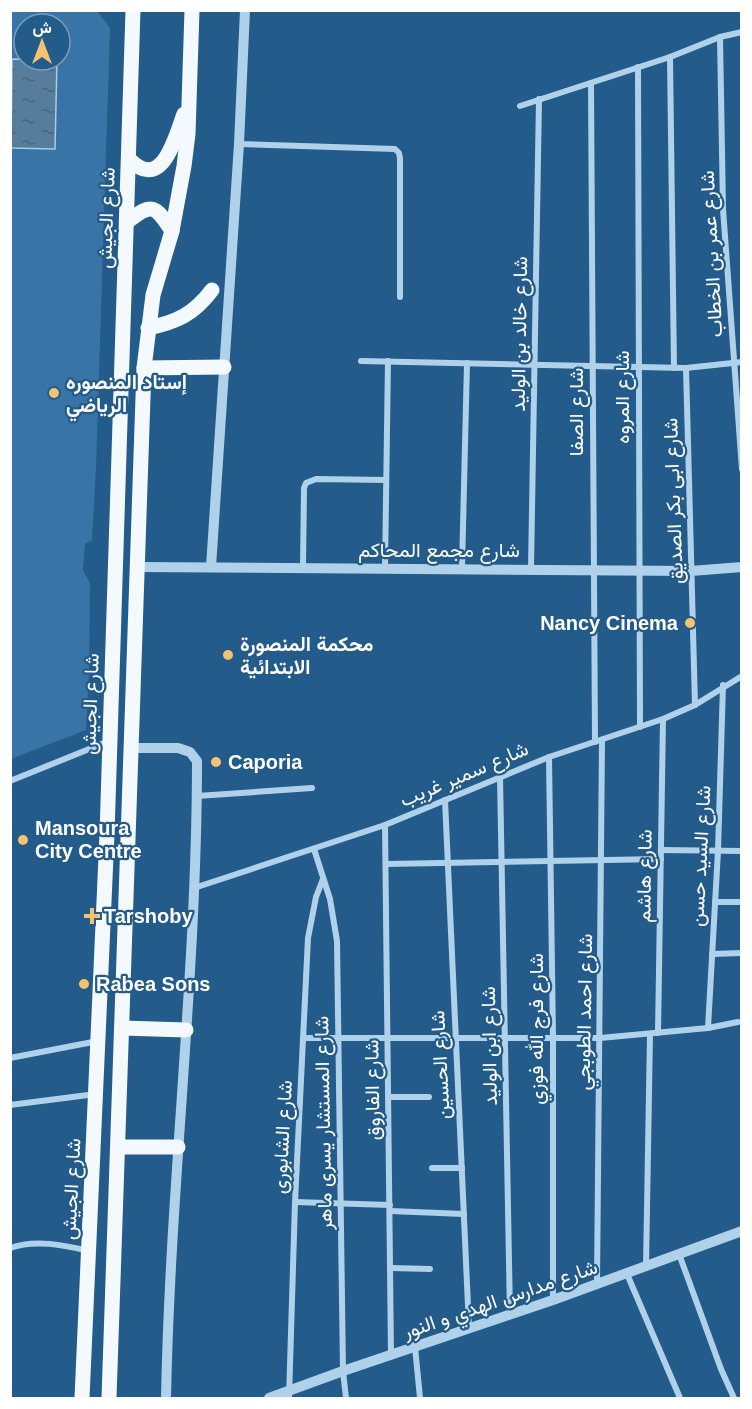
<svg xmlns="http://www.w3.org/2000/svg" width="752" height="1409" font-family="Helvetica,Vazirmatn,sans-serif">
<defs>
<pattern id="water-ripples" width="26" height="14" patternUnits="userSpaceOnUse" patternTransform="scale(1.5)"><rect width="26" height="14" fill="#567d9c"/><path d="M2 4q2-2 4 0t4 0M15 11q2-2 4 0t4 0" fill="none" stroke="#516474"/></pattern>
</defs>
<rect width="100%" height="100%" fill="#235b8a"/>
<path fill="#3875a6" fill-rule="evenodd" d="M10,11H97L110,28L96,468L92,540L85,544L83,570L90,583L89,674L86,730L11,759ZM24,24H60V60H24Z"/>
<path fill="url(#water-ripples)" stroke="#a4cdeb" stroke-width="1.5" d="M12,59L57,60L55,149L11,148Z"/>
<g fill="none" stroke-linecap="round" stroke-linejoin="round">
<g stroke="#b0d1ea" stroke-width="6">
<path d="M720,37L723,209L742,469"/>
<path d="M670,57L674,368"/>
<path d="M638,67L640,727"/>
<path d="M591,83L595,742"/>
<path d="M520,106L670,57L720,37L742,32"/>
<path d="M239,144L395,149L399,153L400,158V297"/>
<path d="M361,361L686,368L742,362"/>
<path d="M686,368L695,705"/>
<path d="M303,568L304,488L306,483L316,479L386,480"/>
<path d="M385,568L388,361"/>
<path d="M462,568L467,363"/>
<path d="M531,569L539,99"/>
<path d="M549,757L553,1038V1300"/>
<path d="M500,777L510,1315"/>
<path d="M10,781L109,741"/>
<path d="M197,796L312,788"/>
<path d="M445,800L469,1328"/>
<path d="M385,825L391,1355"/>
<path d="M314,849L330,899L337,941L343,1371L346,1398"/>
<path d="M661,850L742,851"/>
<path d="M386,864L661,859"/>
<path d="M194,888L385,825L549,757L663,719L695,705L742,676"/>
<path d="M715,902H742"/>
<path d="M712,954L742,953"/>
<path d="M708,1028L718,851L723,685"/>
<path d="M658,1033L663,719"/>
<path d="M303,1038H600L708,1028L738,1022"/>
<path d="M10,1058L98,1041"/>
<path d="M389,1097H429"/>
<path d="M10,1105L96,1094"/>
<path d="M432,1168H462"/>
<path d="M295,1202L390,1205"/>
<path d="M390,1211L464,1214"/>
<path d="M10,1248C35,1239 64,1245 89,1251"/>
<path d="M679,1254L721,1369L734,1398"/>
<path d="M646,1267L650,1034"/>
<path d="M391,1268L430,1269"/>
<path d="M627,1274L680,1398"/>
<path d="M597,1284L602,740"/>
<path d="M415,1347L420,1398"/>
<path d="M289,1398L295,1202L308,938L316,897L323,879"/>
</g>
<g stroke="#b0d1ea" stroke-width="10">
<path d="M137,567L691,571L742,567"/>
<path d="M211,567L239,144L245,10"/>
<path d="M130,748H178L190,752L197,761C197,974 170,1186 166,1398"/>
<path d="M269,1398L343,1371L553,1300L742,1231"/>
</g>
<g stroke="#f4f9fe" stroke-width="15">
<path d="M129,159C162,193 175,138 184,114"/>
<path d="M127,222C152,202 155,205 172,231"/>
<path d="M148,328C177,322 194,314 212,290"/>
<path d="M144,368L224,367"/>
<path d="M122,1028L186,1030"/>
<path d="M118,1147H178"/>
<path d="M82,1398L107,834L133,10"/>
<path d="M109,1398L144,368L153,295L172,231L184,166L188,134L192,10"/>
</g>
</g>
<g fill="#f5c173" stroke="#235b8a" stroke-width="2">
<circle cx="54" cy="393" r="6"/>
<circle cx="690" cy="623" r="6"/>
<circle cx="228" cy="655" r="6"/>
<circle cx="216" cy="762" r="6"/>
<circle cx="23" cy="840" r="6"/>
<path d="M89 907h6v6h6v6h-6v6h-6v-6h-6v-6h6z"/>
<circle cx="84" cy="984" r="6"/>
</g>
<g text-anchor="middle" stroke-width="4.5" stroke-linejoin="round" paint-order="stroke">
<g font-size="20" fill="#fff" stroke="#235b8a">
<text transform="translate(106 218) rotate(-88)" y="7">شارع الجيش</text>
<text transform="translate(711 254) rotate(-93)" y="7">شارع عمر بن الخطاب</text>
<text transform="translate(519 334) rotate(-89)" y="7">شارع خالد بن الوليد</text>
<text transform="translate(622 397) rotate(-90)" y="7">شارع المروه</text>
<text transform="translate(576 412) rotate(-90)" y="7">شارع الصفا</text>
<text transform="translate(673 501) rotate(-92)" y="7">شارع ابى بكر الصديق</text>
<text x="439" y="557">شارع مجمع المحاكم</text>
<text transform="translate(90 704) rotate(-88)" y="7">شارع الجيش</text>
<text transform="translate(464 774) rotate(-23)" y="7">شارع سمير غريب</text>
<text transform="translate(700 856) rotate(-87)" y="7">شارع السيد حسن</text>
<text transform="translate(644 876) rotate(-89)" y="7">شارع هاشم</text>
<text transform="translate(584 1012) rotate(-89)" y="7">شارع احمد الطوبجي</text>
<text transform="translate(536 1029) rotate(-90)" y="7">شارع فرج الله فوزي</text>
<text transform="translate(489 1046) rotate(-91)" y="7">شارع ابن الوليد</text>
<text transform="translate(440 1065) rotate(-93)" y="7">شارع الحسين</text>
<text transform="translate(372 1090) rotate(-91)" y="7">شارع الفاروق</text>
<text transform="translate(323 1123) rotate(-91)" y="7">شارع المستشار يسرى ماهر</text>
<text transform="translate(282 1137) rotate(-87)" y="7">شارع الشابورى</text>
<text transform="translate(71 1189) rotate(-87)" y="7">شارع الجيش</text>
<text transform="translate(500 1299) rotate(-19)" y="7">شارع مدارس الهدي و النور</text>
</g>
<g font-size="20" font-weight="bold" fill="#fff" stroke="#235b8a" text-anchor="start">
<text x="66" y="389">إستاد المنصوره<tspan x="66" dy="23">الرياضي</tspan></text>
<text x="678" y="630" text-anchor="end">Nancy Cinema</text>
<text x="240" y="651">محكمة المنصورة<tspan x="240" dy="23">الابتدائية</tspan></text>
<text x="228" y="769">Caporia</text>
<text x="35" y="835">Mansoura<tspan x="35" dy="23">City Centre</tspan></text>
<text x="104" y="923">Tarshoby</text>
<text x="96" y="991">Rabea Sons</text>
</g>
</g>
<rect width="752" height="1409" fill="none" stroke="#ffffff" stroke-width="24"/>
<g transform="translate(42 42)"><circle r="28" fill="#235b8a" stroke="#7b9db9" stroke-width="1.5"/>
<path d="M0-4.5L10 22L0 15L-10 22Z" fill="#f5c173"/>
<text y="-9" font-size="16" font-weight="bold" text-anchor="middle" fill="#ffffff">ش</text>
</g>
</svg>
